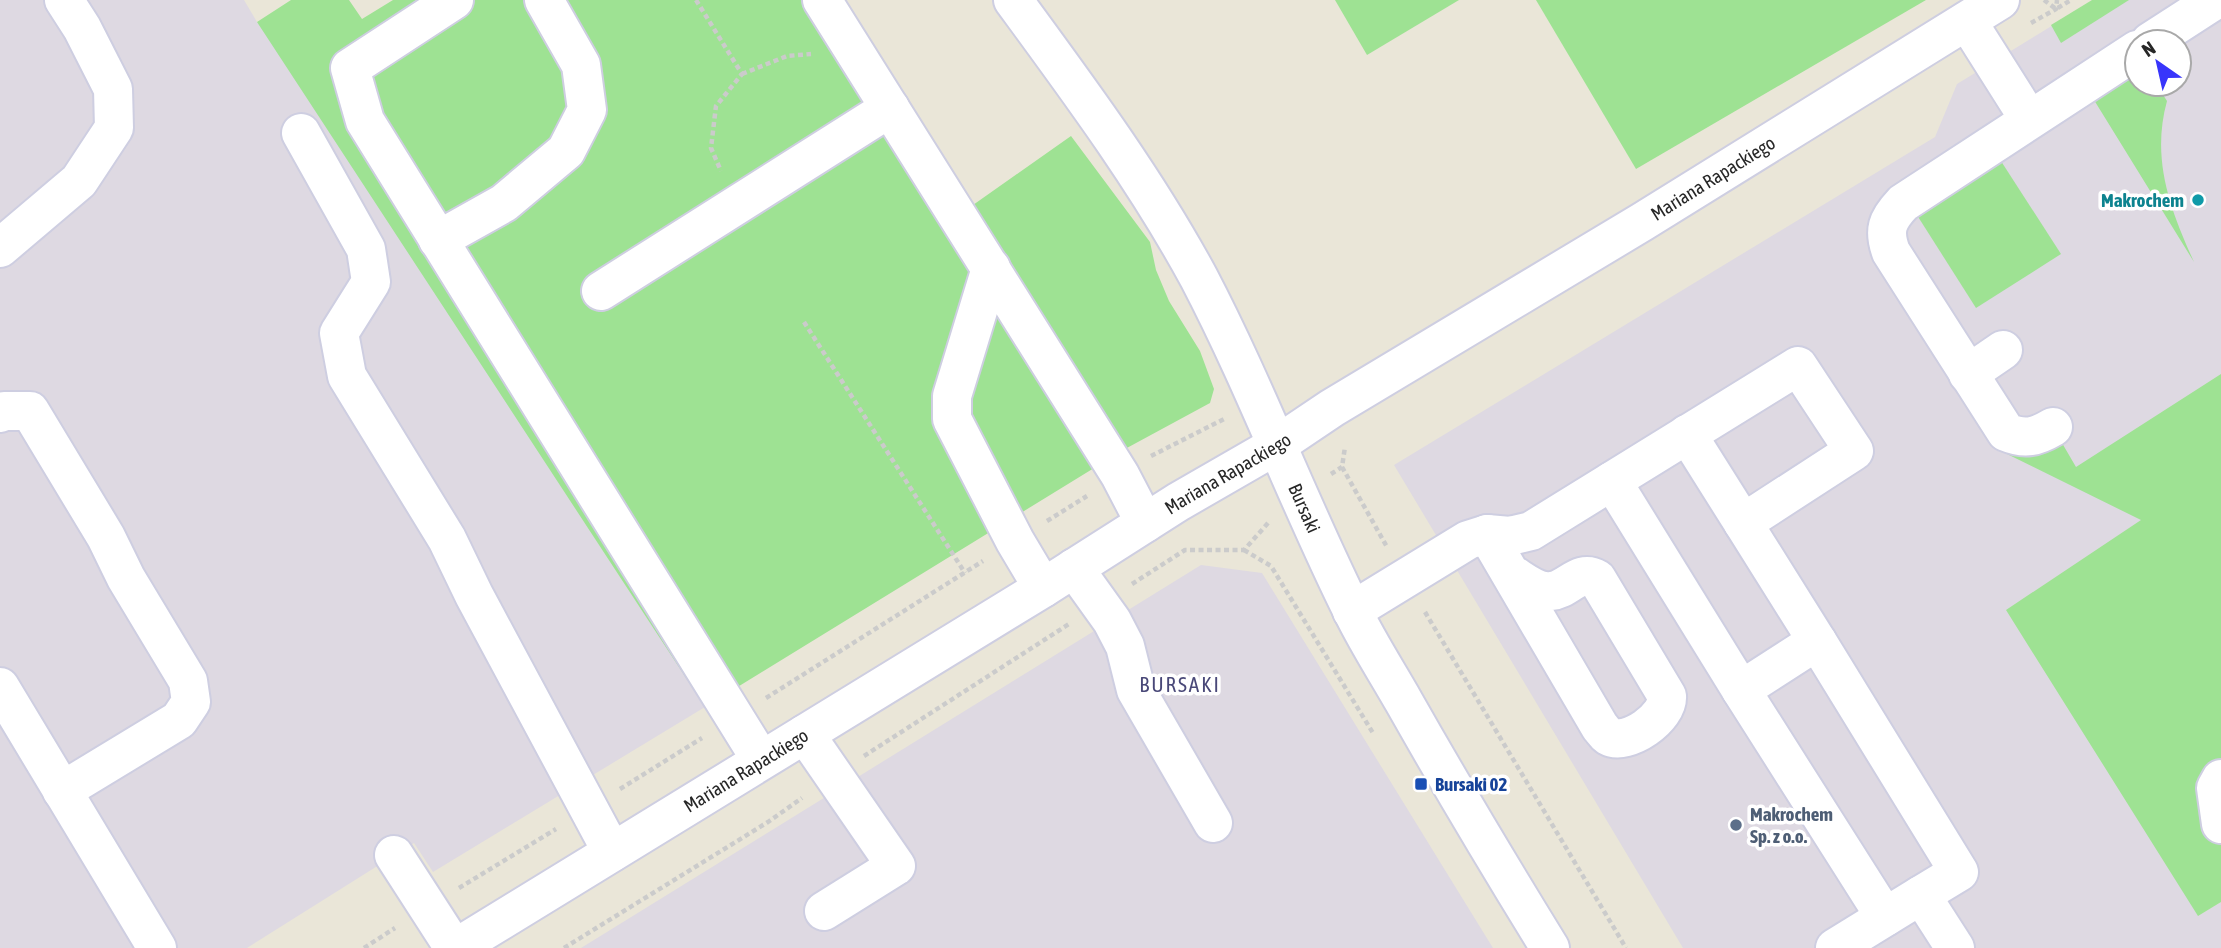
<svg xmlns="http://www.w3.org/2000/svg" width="2221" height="948" font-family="'Asap Condensed',sans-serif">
<rect width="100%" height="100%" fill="#eae6d8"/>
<g fill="#ded9e2" fill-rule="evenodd">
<path d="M0,0H244L257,22L316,88L705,707L433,872L414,843L247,948H0Z"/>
<path d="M2094,0H2221V550L2199,915L2221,902V948H1683L1394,465L1935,137L1957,84ZM2137,42H2179V84H2137Z"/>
<path d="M1201,565L1262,573L1493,948H581Z"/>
</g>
<g fill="#9ee293">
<path d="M291,0H349L362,19L393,0H844L973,205L1071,136L1150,242L1156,270L1169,301L1200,351L1214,389L1210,403L1125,449L705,707L257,22Z"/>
<path d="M1335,0H1459L1367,55Z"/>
<path d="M1536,0H1926L1636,169Z"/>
<path d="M2092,0H2129L2061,43L2051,25Z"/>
<path d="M2137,72V84H2156L2167,101C2151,159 2170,209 2194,262L2094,100Z"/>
<path d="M1999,158L2061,254L1976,308L1915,212Z"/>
<path d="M2221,374V902L2198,916L2006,610L2141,520L2007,454H2025L2062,443L2076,467Z"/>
</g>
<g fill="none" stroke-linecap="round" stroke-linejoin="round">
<defs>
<g id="minor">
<path d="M454,0L350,68L365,121L761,760"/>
<path d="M822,0L1120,475L1145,523"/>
<path id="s1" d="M1013,0C1079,90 1146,180 1199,278C1256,387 1298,502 1353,612C1368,643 1387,672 1404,702C1451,785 1500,867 1550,948"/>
<path d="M1967,21L2029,119"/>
<path d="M2150,42L2215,0"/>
<path d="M301,133L366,249L371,282L339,333L347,376L447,539L474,595L612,852"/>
<path d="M438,240L504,203L566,151L587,110L581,65L544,0"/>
<path d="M0,248L79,181L114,128L113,89L82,28L64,0"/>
<path d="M991,268L952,396V419L1015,541L1043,588"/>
<path d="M601,291L890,108"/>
<path d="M1968,374L2003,350"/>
<path d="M0,413L4,411H30L106,537L126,578L188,681L191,702L179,720L62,791"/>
<path d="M2053,427C2036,437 2025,440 2006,432L1891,252C1883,230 1887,220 1903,203L2137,50"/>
<path d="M1687,434L1743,523"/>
<path d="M1612,481L1741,690"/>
<path d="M1487,534L1600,727C1603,730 1605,734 1608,736C1627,747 1669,717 1667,696L1597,579C1579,568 1568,590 1551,591C1536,593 1522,580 1510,573"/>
<path d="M1074,568L1112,621L1125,646L1136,690L1213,823"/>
<path d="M1352,611L1468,540L1487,534L1510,536L1531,531L1798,366L1854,451L1743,523L1817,641"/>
<path d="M0,687L157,948"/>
<path d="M805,734L896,866L824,911"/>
<path d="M2221,779L2216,788L2221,824"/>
<path d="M394,855L454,948"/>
<path d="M1885,917L1741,690L1817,641L1959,872L1921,895"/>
<path id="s2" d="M456,948L1043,588L1178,502L1277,445L1332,408L1642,222L2000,0"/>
<path d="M1835,948L1921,895L1955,948"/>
</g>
</defs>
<use href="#minor" stroke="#cecee1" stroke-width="42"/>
<g stroke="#cbcbcb" stroke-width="4.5" stroke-dasharray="5 3.5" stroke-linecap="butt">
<path d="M696,0L742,74L716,106L711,148L721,171"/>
<path d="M2044,0L2056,9L2071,0"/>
<path d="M2031,23L2056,9L2057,0"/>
<path d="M742,74L787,56L811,54"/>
<path d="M804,322L965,573"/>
<path d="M1151,456L1224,419"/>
<path d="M1342,467L1387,547"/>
<path d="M1331,474L1342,467L1345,447"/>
<path d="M1047,521L1087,496"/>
<path d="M1244,550L1271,566L1373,733"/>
<path d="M1132,584L1185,550H1244L1269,522"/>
<path d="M1425,612L1626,948"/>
<path d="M766,698L983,561"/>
<path d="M864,756L1069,624"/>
<path d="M620,789L702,738"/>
<path d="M459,888L556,829"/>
<path d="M364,948L395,928"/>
<path d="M564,948L768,822L802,798"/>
</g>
<use href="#minor" stroke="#fff" stroke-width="38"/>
</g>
<circle fill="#0f9aa8" stroke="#fff" stroke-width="2.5" cx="2198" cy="200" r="7"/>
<rect fill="#1a4fb4" stroke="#fff" stroke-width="2.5" x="1414" y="777" width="14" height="14" rx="3.5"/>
<circle fill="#5c6f8a" stroke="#fff" stroke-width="2.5" cx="1736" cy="825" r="7"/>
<g text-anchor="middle" stroke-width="7" stroke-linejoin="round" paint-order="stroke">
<g font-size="19" fill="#272727" stroke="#fff">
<text dy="7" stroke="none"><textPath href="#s2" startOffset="1474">Mariana Rapackiego</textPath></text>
<text dy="7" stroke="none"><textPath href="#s2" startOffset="906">Mariana Rapackiego</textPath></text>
<text dy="7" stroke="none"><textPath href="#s1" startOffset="588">Bursaki</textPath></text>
<text dy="7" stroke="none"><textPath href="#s2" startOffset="340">Mariana Rapackiego</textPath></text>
</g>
<g font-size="19" font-weight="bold" fill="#0d838f" stroke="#fff" text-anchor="end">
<text x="2184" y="207">Makrochem</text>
</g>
<g font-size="19" font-weight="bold" fill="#164399" stroke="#fff" text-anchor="start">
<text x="1435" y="791">Bursaki 02</text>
</g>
<g font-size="19" font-weight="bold" fill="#4e5e75" stroke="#fff" text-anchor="start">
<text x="1750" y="821">Makrochem<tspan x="1750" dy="22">Sp. z o.o.</tspan></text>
</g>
<g font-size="21" letter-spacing="2" fill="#494878" stroke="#fff">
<text x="1180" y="692">BURSAKI</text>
</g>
</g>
<g transform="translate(2158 63) rotate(326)"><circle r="33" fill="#ffffff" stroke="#a9a9a9" stroke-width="2"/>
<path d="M0-5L12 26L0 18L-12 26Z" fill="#3835fb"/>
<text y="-10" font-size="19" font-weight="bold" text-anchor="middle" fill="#272727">N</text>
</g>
</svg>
